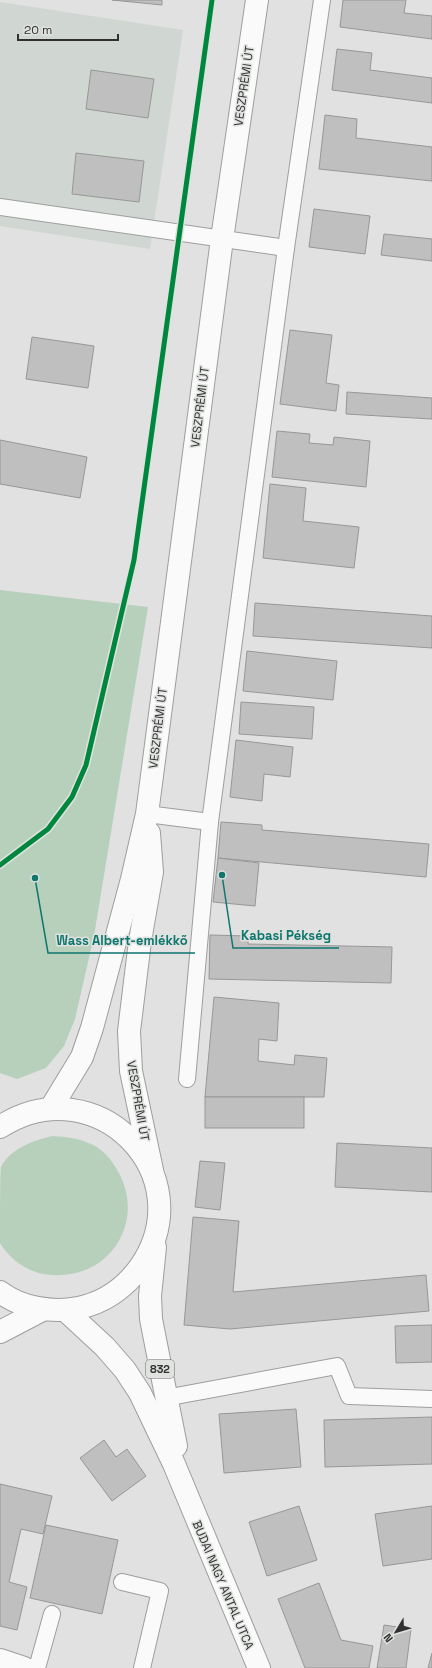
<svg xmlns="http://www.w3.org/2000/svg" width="432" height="1668" font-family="'Space Grotesk',sans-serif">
<rect width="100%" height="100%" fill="#e0e1e0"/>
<path fill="#d0d6d1" d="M0,2L183,30L150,249L0,226Z"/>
<g fill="#b7d0bb">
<path d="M0,590L148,607L94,936L75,1019L64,1046L46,1068L17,1079L0,1073Z"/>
<path d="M52,1136C66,1137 79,1138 93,1145C102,1149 111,1159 116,1168C148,1219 111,1279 52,1275C30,1274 11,1261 0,1243C0,1232 0,1172 1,1167C11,1148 33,1141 52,1136Z"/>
</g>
<g fill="#c0bfc0" stroke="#979797">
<path d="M112,0H162V5Z"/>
<path d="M343,0H406L404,13L432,16V39L340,27Z"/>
<path d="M337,49L372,53L370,70L432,78V103L332,90Z"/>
<path d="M91,70L154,79L148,118L86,109Z"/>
<path d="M325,115L357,119L356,138L432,147V181L319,169Z"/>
<path d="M76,153L144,161L139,202L72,194Z"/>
<path d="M314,209L370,216L365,254L309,247Z"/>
<path d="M384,234L432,239V261L381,255Z"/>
<path d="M290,330L332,335L326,383L339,385L336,411L280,404Z"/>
<path d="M32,337L94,346L88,388L26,379Z"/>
<path d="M347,392L432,398V419L346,414Z"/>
<path d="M277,431L310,434L309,443L333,445L334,437L370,441L366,487L272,477Z"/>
<path d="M0,440L87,457L80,498L0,484Z"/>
<path d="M270,484L306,488L303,521L359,527L354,568L263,558Z"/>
<path d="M255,603L432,616V648L253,636Z"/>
<path d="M247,651L337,661L333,700L243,691Z"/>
<path d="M241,702L314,707L312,739L239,734Z"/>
<path d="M236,740L293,747L290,777L264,774L262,801L230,797Z"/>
<path d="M221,822L262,825V830L429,844L426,877L218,858Z"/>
<path d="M218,858L259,863L255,906L213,902Z"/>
<path d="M210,935L248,936V944L392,947L391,983L209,979Z"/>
<path d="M214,997L279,1003L277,1041L259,1039L258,1061L294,1065L295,1055L327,1058L324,1097H205Z"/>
<rect x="205" y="1097" width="99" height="31"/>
<path d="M337,1143L432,1148V1192L335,1187Z"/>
<path d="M200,1161L225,1163L220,1210L195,1207Z"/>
<path d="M193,1217L239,1221L233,1292L426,1275L429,1311L230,1329L184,1325Z"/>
<path d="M432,1325V1362L396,1363L395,1326Z"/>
<path d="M296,1409L301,1467L224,1473L219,1414Z"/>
<path d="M432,1417V1464L325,1467L324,1420Z"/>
<path d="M104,1440L116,1457L127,1449L146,1476L112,1501L80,1458Z"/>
<path d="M0,1484L52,1496L43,1534L21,1529L9,1582L27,1587L17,1630L0,1626Z"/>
<path d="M299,1506L317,1560L267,1576L249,1522Z"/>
<path d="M432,1506V1559L383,1566L375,1514Z"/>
<path d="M46,1525L118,1540L102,1614L30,1598Z"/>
<path d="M319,1583L341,1640L373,1646L369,1668H305L278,1599Z"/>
<path d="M384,1625L411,1629L406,1668H377Z"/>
<path d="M432,1653V1668H428Z"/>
</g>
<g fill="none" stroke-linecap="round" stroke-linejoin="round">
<defs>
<g id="lane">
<path d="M0,207L286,248"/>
<path d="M147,814L210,822"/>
<path d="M187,1079L210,822L286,248L322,0"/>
<path d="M165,1398L337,1366L349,1396L432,1399"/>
<path d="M122,1582L160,1591L142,1668"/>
<path d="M37,1668L52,1614"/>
</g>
<g id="street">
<path d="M0,1332L44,1309"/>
<path d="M0,1660L24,1668"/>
</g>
<g id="secondary">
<path d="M149,833L152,872L140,941L129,1031L131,1071L152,1170"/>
<path d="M51,1108L82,1057L92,1028L132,879L147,814L222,239L257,0"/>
</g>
<g id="primary">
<path d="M0,1127C96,1065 204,1175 140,1267C125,1288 103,1303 78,1308C52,1313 21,1308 0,1292"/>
<path d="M155,1247L150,1296L151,1319L176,1446"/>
<path d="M65,1310L105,1347L125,1370L140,1393L174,1464L259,1668"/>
</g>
</defs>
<use href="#lane" stroke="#9d9e9d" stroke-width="18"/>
<use href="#street" stroke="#9d9e9d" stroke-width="24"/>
<use href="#secondary" stroke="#9d9e9d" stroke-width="24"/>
<use href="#primary" stroke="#9d9e9d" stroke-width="24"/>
<use href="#lane" stroke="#fafafa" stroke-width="16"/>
<use href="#street" stroke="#fafafa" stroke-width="22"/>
<use href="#secondary" stroke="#fafafa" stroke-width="22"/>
<use href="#primary" stroke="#fafafa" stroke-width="22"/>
<defs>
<path id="cycleway" d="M0,865L48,829L72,797L86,765L134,560L212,0"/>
</defs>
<use href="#cycleway" stroke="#dfe2df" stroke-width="8"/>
<use href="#cycleway" stroke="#00873e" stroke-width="5"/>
</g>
<g text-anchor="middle" stroke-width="3" stroke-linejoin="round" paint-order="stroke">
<rect fill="#dfe2df" stroke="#646564" stroke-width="1" x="146" y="1360" width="28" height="18" rx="3"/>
<g font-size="11" font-weight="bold" fill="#2f302f">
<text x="160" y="1373">832</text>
</g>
<g font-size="12" fill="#2f302f" stroke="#dfe2df">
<text transform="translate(244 86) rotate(-82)" y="4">VESZPRÉMI ÚT</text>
<text transform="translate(200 407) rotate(-83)" y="4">VESZPRÉMI ÚT</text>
<text transform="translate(158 728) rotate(-83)" y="4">VESZPRÉMI ÚT</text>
<text transform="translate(138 1101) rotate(80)" y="4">VESZPRÉMI ÚT</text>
<text transform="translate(223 1585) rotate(67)" y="4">BUDAI NAGY ANTAL UTCA</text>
</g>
</g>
<path fill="none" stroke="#0f766e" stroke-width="1.5" d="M222 875L233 948H339M35 878L48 953H195"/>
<g fill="#0f766e" stroke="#dfe2df" stroke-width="1.5">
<circle cx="222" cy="875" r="4"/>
<circle cx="35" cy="878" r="4"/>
</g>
<g font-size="13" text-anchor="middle" font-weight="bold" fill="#0f766e" stroke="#dfe2df" stroke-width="3" stroke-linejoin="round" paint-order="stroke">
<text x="286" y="940">Kabasi Pékség</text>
<text x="122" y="945">Wass Albert-emlékkő</text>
</g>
<g transform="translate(396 1632) rotate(232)" stroke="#dfe2df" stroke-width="3" paint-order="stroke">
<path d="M0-3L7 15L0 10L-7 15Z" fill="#2f302f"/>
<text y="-6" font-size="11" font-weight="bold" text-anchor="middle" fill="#2f302f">N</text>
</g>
<path d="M18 34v6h100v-6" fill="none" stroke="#2f302f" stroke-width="2"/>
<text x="24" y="34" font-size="12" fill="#2f302f" stroke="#dfe2df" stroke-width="3" paint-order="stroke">20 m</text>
</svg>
